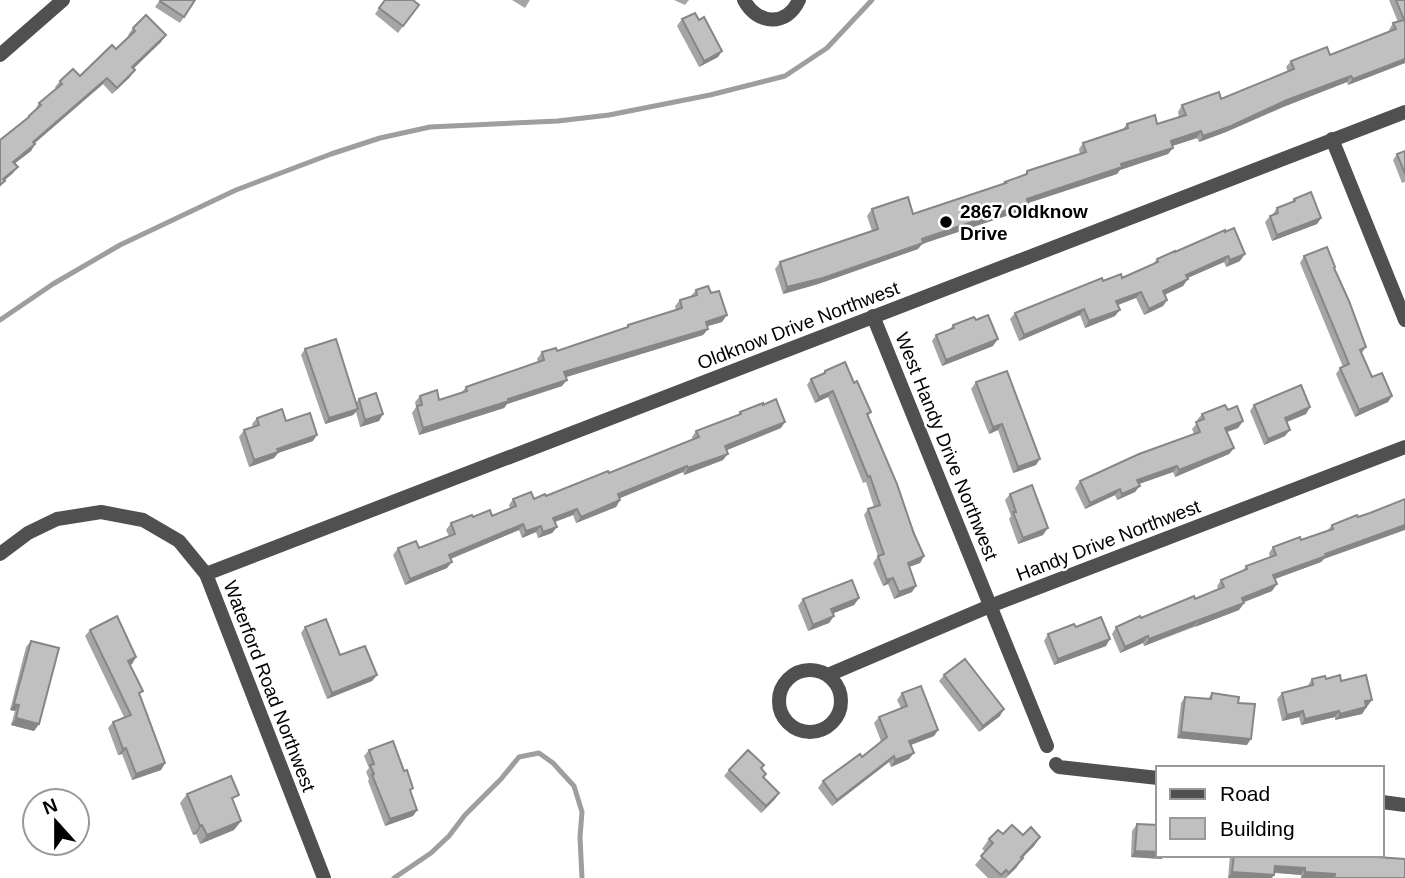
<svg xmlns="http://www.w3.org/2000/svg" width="1405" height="878" font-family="Arial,sans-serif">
<rect width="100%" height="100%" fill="#fff"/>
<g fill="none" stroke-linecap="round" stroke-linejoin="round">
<g stroke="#9e9e9e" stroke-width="5">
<path d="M0,320L53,284L120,245L236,190L331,154L380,138L430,127L558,121L609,115L710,95L785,76L827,48L872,0"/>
<path d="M394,878L431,853L449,836L465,815L501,779L519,757L539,753L553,763L574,786L582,812L580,837L582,878"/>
</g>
<g stroke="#505050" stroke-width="14">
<path d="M744,0C757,25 787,27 799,0"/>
<path d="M0,55L63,0"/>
<path d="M1332,139L1405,320"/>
<path d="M873,316L1047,746"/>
<path d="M0,554L28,533L57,519L101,512L143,520L179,541L206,574L324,878"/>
<path d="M206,574L1405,112"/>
<circle cx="810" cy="701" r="31"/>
<path d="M828,675L990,606L1405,447"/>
<path d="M1056,764L1059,767L1158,778"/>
<path d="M1382,802L1405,805"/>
</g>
</g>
<g fill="#a5a5a5">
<path d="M160,0H195L180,23L155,7Z"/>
<path d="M385,0L419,5L398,33L375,14Z"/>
<path d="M512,0H530L525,8Z"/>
<path d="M674,0H689L685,5Z"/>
<path d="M1389,0H1405V63L1348,85L1347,82L1283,107L1226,132L1199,142L1197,138L1172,146L1173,148L1168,154L1120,170L1117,174L1028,203L1024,210L922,244L918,249L818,284L783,294L775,269L780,262L872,231L867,216L872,209L913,214L1004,184L1005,182L1024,175L1027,171L1080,154L1079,149L1083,143L1123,129L1127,124H1157L1179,117L1178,112L1182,105L1221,99L1288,72L1286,67L1291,61L1330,55L1390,32L1389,30L1393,23L1398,22Z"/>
<path d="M682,19L699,20L722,51L718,57L699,67L677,26Z"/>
<path d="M133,28L166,35L161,42L133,68L130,77L112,94L103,84L35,143V144L31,151L15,163L13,173L4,181L0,187V140L26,119L35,110L39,103L56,89L55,87L60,81L80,76L116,49L129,36L128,35Z"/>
<path d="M1405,151V182L1402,183L1393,160L1397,154Z"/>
<path d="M1294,199L1321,218L1317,224L1272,241L1265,222L1270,216L1272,215L1277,208L1292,202Z"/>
<path d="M1225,230L1240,261L1226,267L1224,262L1187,278L1183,286L1165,295L1167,300L1163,306L1144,315L1136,298L1118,305L1115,316L1085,328L1080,315L1019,341L1010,319L1015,313L1103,281L1122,278L1153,264L1157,259Z"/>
<path d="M1304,256L1335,267L1334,269L1366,347L1362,353L1372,377L1392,396L1388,402L1355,417L1336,374L1340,368L1343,367L1300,263Z"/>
<path d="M696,290L722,322L707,326L708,329L703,335L566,377L562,386L507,404L504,408L419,435L412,413L416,407L415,402L420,396L439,400L461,393L466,387L538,362L537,359L542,352L557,351L626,328L628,325L676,310L675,306L680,300L691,296Z"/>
<path d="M953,325L993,346L942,366L932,341L936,335L950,329Z"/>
<path d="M305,349L356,403L359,399L383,414L379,421L360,427L356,412L353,415L325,424L301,355Z"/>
<path d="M825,371L854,383L871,412L868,416L924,556L920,563L909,567L912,592L894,599L888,584L883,586L873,563L878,556L864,515L868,509L874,507L866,482L863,483L828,397L815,403L807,385L811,379L822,374Z"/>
<path d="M976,382L1036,465L1013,473L998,430L989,434L971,389Z"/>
<path d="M1254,405L1310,407L1306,414L1286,422L1285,436L1264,445L1250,411Z"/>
<path d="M1228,410L1243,421L1238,428L1227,432L1234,448L1229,454L1175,477L1173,472L1139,484L1135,492L1117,500L1115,495L1085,509L1075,488L1080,481L1194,434L1192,429L1198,422L1197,420L1202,414Z"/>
<path d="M740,412L781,428L726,450L723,460L684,475L683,472L620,498V500L616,507L576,523L573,515L555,522L557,527L552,533L538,538L536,532L522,538L519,530L451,559L447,568L405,585L393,555L398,548H419L449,536L446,530L451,523L473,517L492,516L510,508L509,505L513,499H534L546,496L609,473L693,440L692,437L696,431L738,415Z"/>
<path d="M257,418L286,421L313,441L278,453L274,458L249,467L239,437L244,430L253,427L252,424Z"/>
<path d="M1010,494L1043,535L1018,544L1009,519L1011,516L1005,500Z"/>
<path d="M1357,515L1321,562L1275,579L1272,591L1243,602L1244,603L1239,610L1144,646L1143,643L1120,653L1112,634L1116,627L1195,599L1218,589L1217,586L1221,580L1243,571L1246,566L1270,557L1269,553L1273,547L1301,540L1327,531L1332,525Z"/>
<path d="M859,598L854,605L833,613L834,616L829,623L808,631L798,606L803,599Z"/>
<path d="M305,627L340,655L377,675L372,681L327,699L301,633Z"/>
<path d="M1076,627L1106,646L1054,665L1044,641L1048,634Z"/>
<path d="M90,630L136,657L132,664L130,665L139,696L165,763L161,770L132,780L122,754L118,755L108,728L113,722L124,717L85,636Z"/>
<path d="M31,641L39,724L34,731L11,725L15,711L10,710L26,647Z"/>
<path d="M944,675L1000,716L979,732L939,681Z"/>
<path d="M1312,679H1326L1341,681L1372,700L1362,714L1335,720V717L1301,725L1299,717L1282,721L1277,699L1282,693L1307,687Z"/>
<path d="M902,693L938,730L934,736L911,745L909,759L891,767L889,762L832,806L818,788L823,781L862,757L881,741L874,723L879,717L901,708L897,700Z"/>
<path d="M1212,693L1227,696L1247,745L1177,738L1181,703L1185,697L1208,699Z"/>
<path d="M369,750L411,792L417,810L413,816L385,826L368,781L369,779L366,772L369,768L364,756Z"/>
<path d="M762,768L766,774L764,778L779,793L775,799L761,813L724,776L729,770Z"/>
<path d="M187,794L234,802L241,821L234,830L200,844L196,834L193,835L180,803Z"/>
<path d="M1137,824L1162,859L1131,857L1132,831Z"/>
<path d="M1003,834L1040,837L1034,846L1022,858L1016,868L1006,878H988L975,865L986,852L982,849L989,839Z"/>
<path d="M1230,855H1377V857L1405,878H1301V875L1274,873L1228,878Z"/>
</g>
<g fill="#868686">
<path d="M166,35L161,42L128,74L132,67Z"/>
<path d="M722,51L718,57L699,67L704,61Z"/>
<path d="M1405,59V63L1348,85L1353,79Z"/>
<path d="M135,70L130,77L112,94L117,88Z"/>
<path d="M1351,76L1347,82L1283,107L1226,132L1199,142L1203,136L1287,100Z"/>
<path d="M107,78L103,84L29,148L33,142Z"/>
<path d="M1201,131L1197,138L1166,148L1171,141Z"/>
<path d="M35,144L31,151L9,168L13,162Z"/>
<path d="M1173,148L1168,154L1120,170L1117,174L1028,203L1024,210L922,244L918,249L818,284L783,294L787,287L1121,164Z"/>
<path d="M18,167L13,173L0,184L3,179Z"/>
<path d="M1321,218L1317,224L1272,241L1277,235Z"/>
<path d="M1245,254L1240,261L1226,267L1230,260Z"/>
<path d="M1228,256L1224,262L1181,281L1186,275Z"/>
<path d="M1188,279L1183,286L1159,297L1163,291Z"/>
<path d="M1141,292L1136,298L1112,307L1116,301Z"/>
<path d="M1167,300L1163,306L1144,315L1149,309Z"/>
<path d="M1084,309L1080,315L1019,341L1024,335Z"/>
<path d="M1120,310L1115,316L1085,328L1089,321Z"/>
<path d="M727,315L722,322L701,328L706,322Z"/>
<path d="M708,329L703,335L560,379L564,372Z"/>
<path d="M998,339L993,346L942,366L946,360Z"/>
<path d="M567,380L562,386L507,404L504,408L419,435L423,428L508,399Z"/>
<path d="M833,391L828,397L815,403L819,397Z"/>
<path d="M1392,396L1388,402L1355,417L1359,410Z"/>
<path d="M1310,407L1306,414L1280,425L1285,418Z"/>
<path d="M358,409L353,415L325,424L329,418Z"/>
<path d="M383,414L379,421L360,427L365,420Z"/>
<path d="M1243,421L1238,428L1221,434L1225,428Z"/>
<path d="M785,422L781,428L720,453L725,446Z"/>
<path d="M1002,424L998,430L989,434L993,427Z"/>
<path d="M1290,430L1285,436L1264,445L1268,439Z"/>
<path d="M317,435L313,441L278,453L274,458L249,467L254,460L277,449Z"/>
<path d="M1234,448L1229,454L1175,477L1179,470Z"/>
<path d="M728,454L723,460L684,475L688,468Z"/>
<path d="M1040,459L1036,465L1013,473L1018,467Z"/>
<path d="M687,466L683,472L613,501L618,494Z"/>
<path d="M1177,466L1173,472L1133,486L1137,480Z"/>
<path d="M1140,486L1135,492L1117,500L1122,494Z"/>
<path d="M1120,489L1115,495L1085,509L1090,503Z"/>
<path d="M620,500L616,507L576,523L581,517Z"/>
<path d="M577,509L573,515L549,524L553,518Z"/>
<path d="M523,524L519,530L445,561L449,555Z"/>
<path d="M1405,525V530L1324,559L1321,562L1269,581L1273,575L1325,554Z"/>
<path d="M541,526L536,532L522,538L526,531Z"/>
<path d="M557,527L552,533L538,538L543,532Z"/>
<path d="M1048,528L1043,535L1018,544L1023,538Z"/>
<path d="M924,556L920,563L903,569L908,563Z"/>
<path d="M452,562L447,568L405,585L410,579Z"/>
<path d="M893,578L888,584L883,586L887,580Z"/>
<path d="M1277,584L1272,591L1237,605L1242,598Z"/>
<path d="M916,586L912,592L894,599L899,592Z"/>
<path d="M859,598L854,605L827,616L831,609Z"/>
<path d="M1244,603L1239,610L1195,627L1199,621Z"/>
<path d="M834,616L829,623L808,631L813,625Z"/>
<path d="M1199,620L1194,626L1144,646L1149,639Z"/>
<path d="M1148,636L1143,643L1120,653L1125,647Z"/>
<path d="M1110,639L1106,646L1054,665L1058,659Z"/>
<path d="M136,657L132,664L124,668L128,661Z"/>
<path d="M377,675L372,681L327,699L332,693Z"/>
<path d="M1372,700L1367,706L1360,708L1365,701Z"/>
<path d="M14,704L19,705L15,711L10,710Z"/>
<path d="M1366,707L1362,714L1335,720L1340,714Z"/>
<path d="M1004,709L1000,716L979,732L983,726Z"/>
<path d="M1303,711L1299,717L1282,721L1287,715Z"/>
<path d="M1339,711L1335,717L1301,725L1305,719Z"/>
<path d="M16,718L39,724L34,731L11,725Z"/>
<path d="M938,730L934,736L905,747L909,741Z"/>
<path d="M1181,732L1251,739L1247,745L1177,738Z"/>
<path d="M126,748L122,754L118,755L123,749Z"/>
<path d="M914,753L909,759L891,767L895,760Z"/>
<path d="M894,756L889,762L832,806L837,800Z"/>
<path d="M165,763L161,770L132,780L136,774Z"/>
<path d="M779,793L775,799L761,813L766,806Z"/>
<path d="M417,810L413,816L385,826L390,819Z"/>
<path d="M241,821L234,830L200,844L207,835Z"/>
<path d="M202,825L196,834L193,835L200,826Z"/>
<path d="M1040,837L1034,846L1014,866L1021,857Z"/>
<path d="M1135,851L1158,852V855H1164L1162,859L1131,857Z"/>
<path d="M1023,858L1016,868L1005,878L1009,873Z"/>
<path d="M1275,866L1305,868L1301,875L1270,872Z"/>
<path d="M1232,872L1274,875L1272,878H1228Z"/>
<path d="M1305,872L1335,874L1332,878H1301Z"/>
</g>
<g fill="#c0c0c0" stroke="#868686" stroke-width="2">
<path d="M161,0H195L184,17L160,1Z"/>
<path d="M385,0H413L419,5L403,26L379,8Z"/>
<path d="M1396,0H1405V59L1353,79L1351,76L1287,100L1231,126L1203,136L1201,131L1171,141L1173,148L1121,164L1122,167L1027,199L1028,203L922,239L923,243L823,278L787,287L780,262L878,229L872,209L908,197L913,214L1006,183L1005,182L1027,174V171L1086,152L1083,143L1128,128L1127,124L1155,115L1157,124L1186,115L1182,105L1219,92L1221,99L1294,69L1291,61L1327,47L1330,55L1396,29L1393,23L1404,20Z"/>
<path d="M695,13L699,20L704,17L722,51L704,61L682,19Z"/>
<path d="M146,15L166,35L132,67L135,70L117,88L107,78L33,142L35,144L13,162L18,167L3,179L5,181L0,185V140L29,117V116L41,105L39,103L62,84L60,81L73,69L80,76L112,45L116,49L135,31L133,28Z"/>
<path d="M1405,151V174L1397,154Z"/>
<path d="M1311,192L1321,218L1277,235L1270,216L1278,213L1277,208L1295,201L1294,199Z"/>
<path d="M1234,228L1245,254L1230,260L1228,256L1186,275L1188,279L1163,291L1167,300L1149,309L1141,292L1116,301L1120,310L1089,321L1084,309L1024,335L1015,313L1102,278L1103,281L1121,274L1122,278L1158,262L1157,259L1175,251V252L1225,230V232Z"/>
<path d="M1327,247L1335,267L1334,268L1349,301L1366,347L1360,350L1372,377L1382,373L1392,396L1359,410L1340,368L1349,364L1304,256Z"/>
<path d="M708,286L711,293L719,291L727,315L706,322L708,329L564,372L567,380L508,399L509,401L423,428L417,406L422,405L420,396L437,390L439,400L467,391L466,387L544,360L542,352L556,348L557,351L628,327V325L682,308L680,300L697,295L696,290Z"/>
<path d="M988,315L998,339L946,360L936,335L954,328L953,325L974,317L976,320Z"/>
<path d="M336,339L358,409L329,418L305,349Z"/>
<path d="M845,362L854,383L857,381L871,412L867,414L897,484L914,534L924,556L908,563L916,586L899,592L893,578L887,580L878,556L884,554L868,509L880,505L870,476L868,477L833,391L819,397L811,379L825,373V371Z"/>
<path d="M1007,371L1040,459L1018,467L1002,424L993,427L976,382Z"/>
<path d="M1301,385L1310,407L1285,418L1290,430L1268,439L1254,405Z"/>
<path d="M376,393L383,414L365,420L359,399Z"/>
<path d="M776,399L785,422L725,446L728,454L688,468L687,466L618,494L620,500L581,517L577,509L553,518L557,527L543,532L541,526L526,531L523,524L449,555L452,562L410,579L398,548L416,541L419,548L455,534L451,523L472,515L473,517L490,510L492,516L516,506L513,499L531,492L534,499L545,494L546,496L608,471L609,473L699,437L696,431L741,414L740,412L763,403V405Z"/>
<path d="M1225,405L1228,410L1237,406L1243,421L1225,428L1234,448L1179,470L1177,466L1137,480L1140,486L1122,494L1120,489L1090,503L1080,481L1139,454L1200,432L1196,422L1204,419L1202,414Z"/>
<path d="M282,409L286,421L310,413L317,435L277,449L278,452L254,460L244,430L259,425L257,418Z"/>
<path d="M1032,485L1048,528L1023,538L1013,512H1016L1010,494Z"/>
<path d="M1405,499V525L1325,554L1326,556L1273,575L1277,584L1242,598L1244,603L1149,639L1148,636L1125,647L1116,627L1140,616L1141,618L1194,596L1195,599L1224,587L1221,580L1247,569L1246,566L1276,555L1273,547L1300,537L1301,540L1333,529L1332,525L1357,515L1358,517L1370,513Z"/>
<path d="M852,580L859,598L831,609L834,616L813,625L803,599Z"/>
<path d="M117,616L136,657L128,661L143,691L139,693L165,763L136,774L126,748L123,749L113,722L131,715L90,630Z"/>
<path d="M1101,617L1110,639L1058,659L1048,634L1074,624L1076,627Z"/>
<path d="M326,619L340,655L365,646L377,675L332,693L305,627Z"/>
<path d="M31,641L59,648L39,724L16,718L19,705L14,704Z"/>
<path d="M965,659L1004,709L983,726L944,675Z"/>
<path d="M1340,675L1341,681L1366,675L1372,700L1365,701L1366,707L1340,714L1339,711L1305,719L1303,711L1287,715L1282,693L1313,685L1312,679L1325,676L1326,679Z"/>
<path d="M921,686L938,730L909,741L914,753L895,760L894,756L837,800L823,781L860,754L862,757L887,737L879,717L907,706L902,693Z"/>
<path d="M1212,693L1239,697L1238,703L1255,704L1251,739L1181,732L1185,697L1211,699Z"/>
<path d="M393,741L404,771L407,770L413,788L410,790L417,810L390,819L372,775L374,774L370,765L374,764L369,750Z"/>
<path d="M748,750L764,765L761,768L766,774L763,777L779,793L766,806L729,770Z"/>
<path d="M231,776L239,795L232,798L241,821L207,835L202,825L200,826L187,794Z"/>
<path d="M1137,824L1158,825V852L1135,851Z"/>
<path d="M1012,825L1023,835L1031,827L1040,837L1021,857L1023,858L1009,873L1006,870L1001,875L981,856L993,843L989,839L998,830L1003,834Z"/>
<path d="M1234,855H1377V857L1405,859V878H1334L1335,874L1305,872V868L1275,866L1274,875L1232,872Z"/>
</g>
<circle fill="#000" stroke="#fff" stroke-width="2.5" cx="946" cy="222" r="7"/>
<g text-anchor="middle" stroke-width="5" stroke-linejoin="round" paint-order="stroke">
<g font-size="19" font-weight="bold" fill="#000" stroke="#fff" text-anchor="start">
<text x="960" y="218">2867 Oldknow<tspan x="960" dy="22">Drive</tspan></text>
</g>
<g font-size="19" fill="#000" stroke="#fff">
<text transform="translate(798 325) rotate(-21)" y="7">Oldknow Drive Northwest</text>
<text transform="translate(947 446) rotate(68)" y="7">West Handy Drive Northwest</text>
<text transform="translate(1108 540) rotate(-21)" y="7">Handy Drive Northwest</text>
<text transform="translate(270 686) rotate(69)" y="7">Waterford Road Northwest</text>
</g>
</g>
<rect x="1156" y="766" width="228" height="91" fill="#ffffff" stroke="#999999" stroke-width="2"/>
<rect x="1170" y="789" width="35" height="10" fill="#505050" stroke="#999999" stroke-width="2"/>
<text x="1220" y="801" font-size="21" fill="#000000">Road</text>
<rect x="1170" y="818" width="35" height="21" fill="#c0c0c0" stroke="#999999" stroke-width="2"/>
<text x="1220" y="836" font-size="21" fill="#000000">Building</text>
<g transform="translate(56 822) rotate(339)"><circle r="33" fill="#ffffff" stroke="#999999" stroke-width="2"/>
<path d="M0-5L12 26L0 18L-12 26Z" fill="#000000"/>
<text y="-10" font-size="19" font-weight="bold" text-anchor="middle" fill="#000000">N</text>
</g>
</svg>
